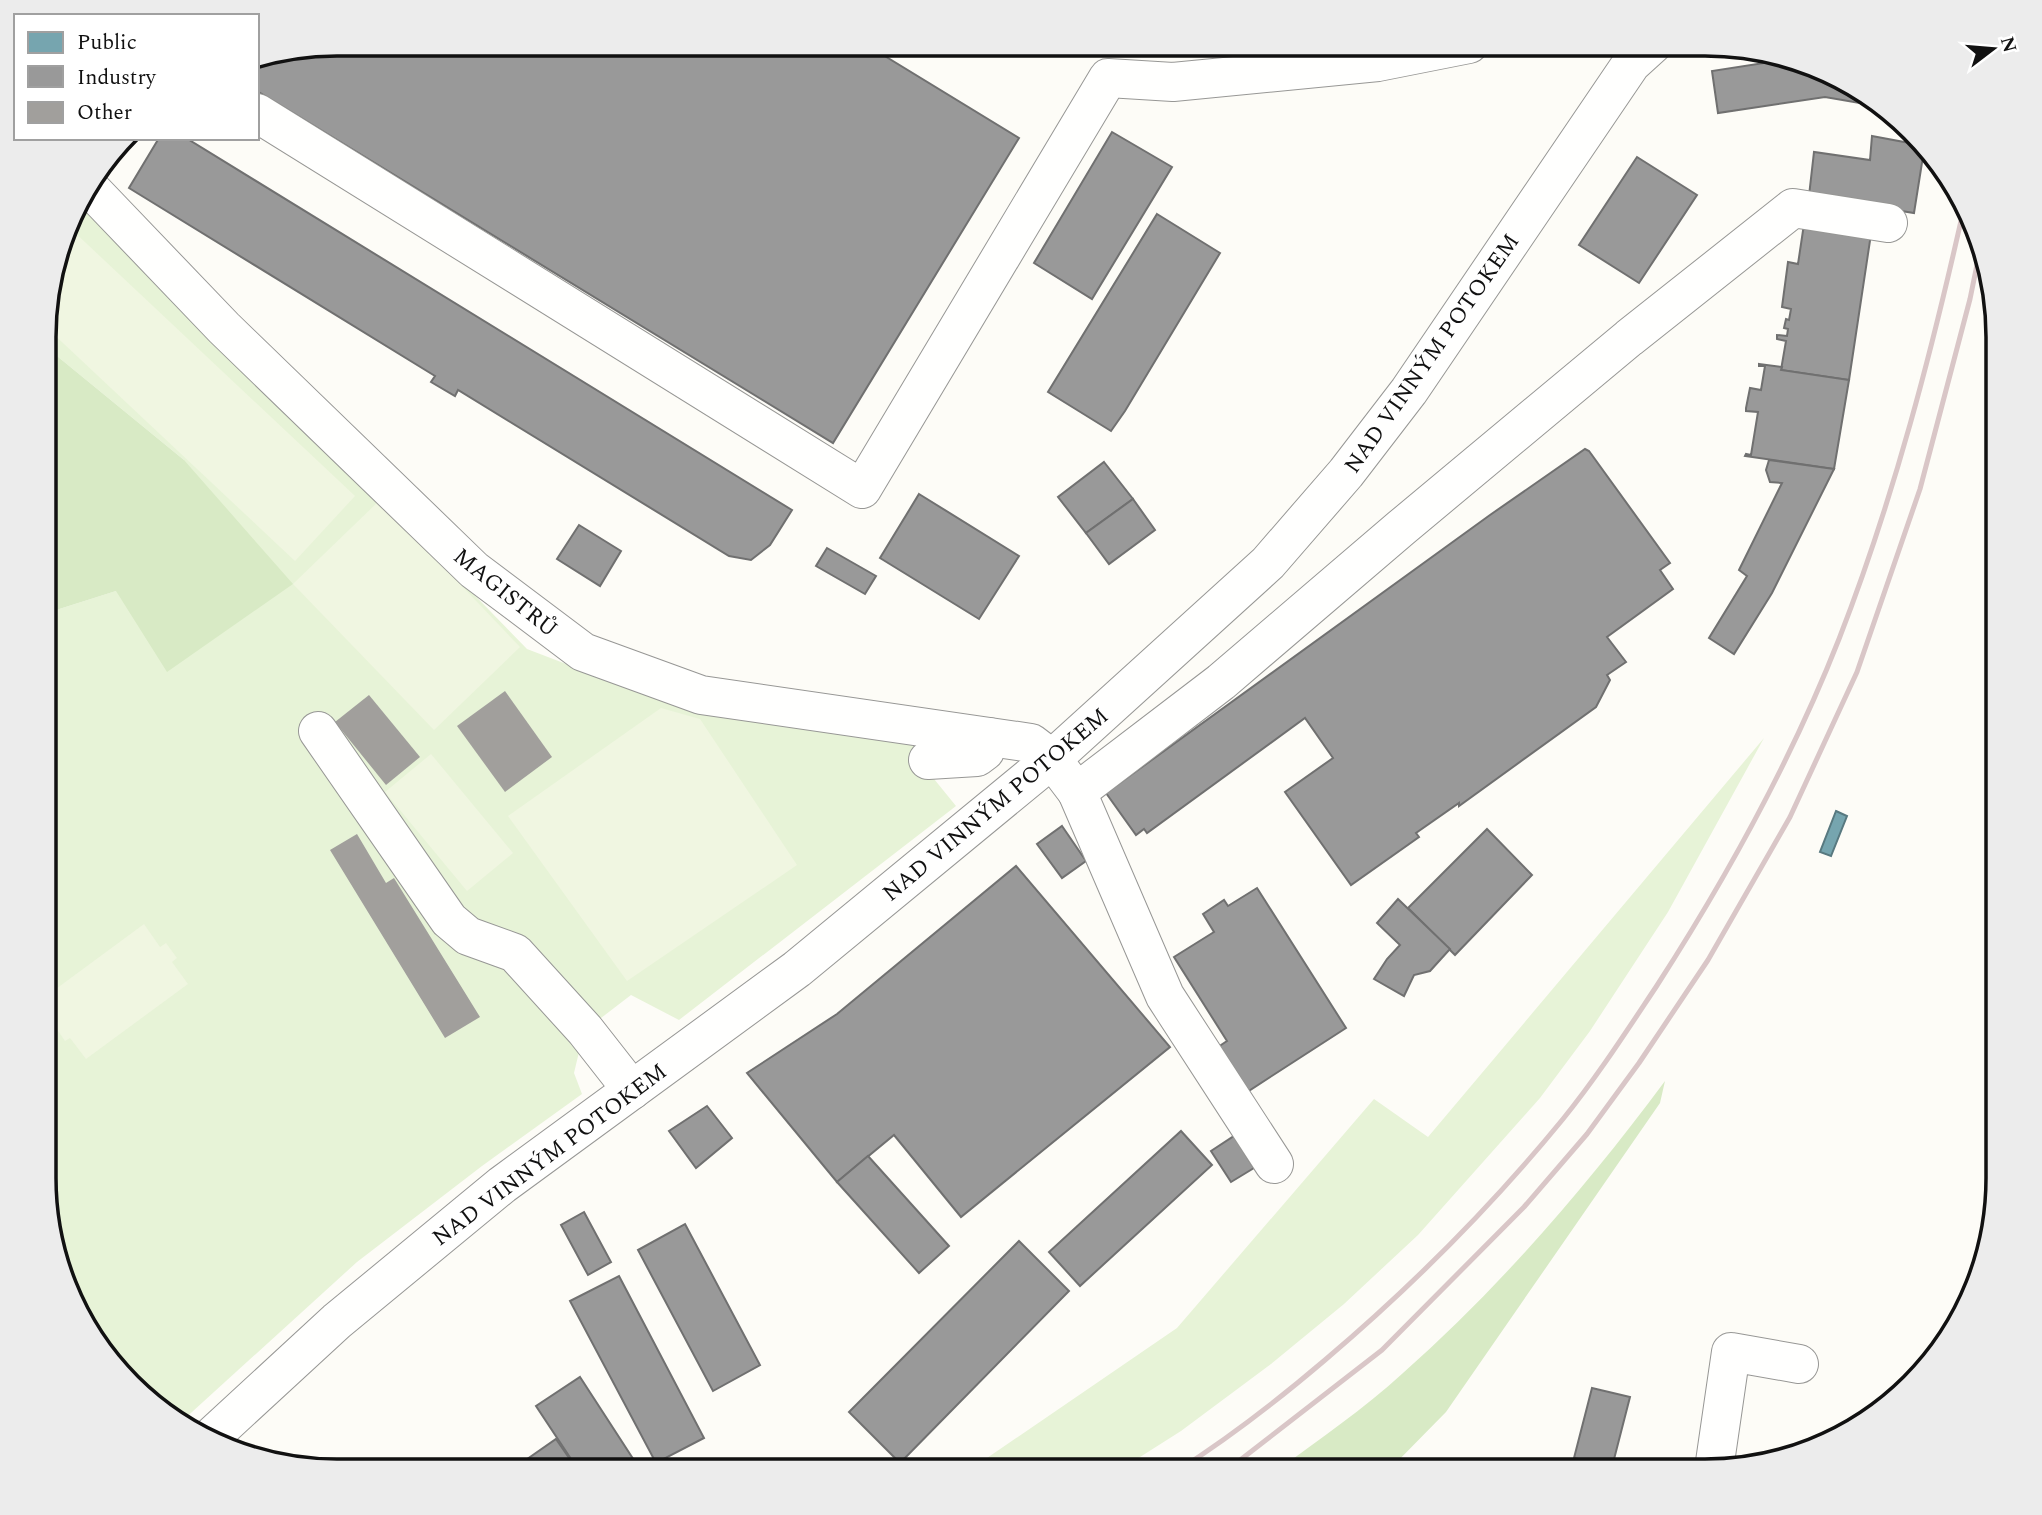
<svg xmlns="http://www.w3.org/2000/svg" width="2042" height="1515" font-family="Spectral,serif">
<rect width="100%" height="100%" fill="#fdfcf7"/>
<g fill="#e7f3d7">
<path d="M78,204L382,500L527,649L655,698L927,747L930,774L956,806L679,1020L631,995L575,1038L579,1052L574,1073L582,1094L482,1166L357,1262L181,1422L144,1399L74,1308L44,1198L46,602L53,611L116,591L184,460L46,347V298Z"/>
<path d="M1764,738L1668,912L1590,1031L1540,1098L1418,1235L1344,1304L1271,1364L1181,1431L1118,1471H968L1177,1328L1374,1099L1428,1137Z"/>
</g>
<g fill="#d8eac5">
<path d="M46,347L184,460L293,584L167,672L116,591L53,611L46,602Z"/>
<path d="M1665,1081L1660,1103L1446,1412L1388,1471H1277C1319,1439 1364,1409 1403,1373C1501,1286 1587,1186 1665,1081Z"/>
</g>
<g fill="#f0f6e1">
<path d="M70,228L355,496L295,561L46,327V298Z"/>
<path d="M380,500L520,647L434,730L293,584Z"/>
<path d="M661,708L700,719L797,865L627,981L508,816Z"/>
<path d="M431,754L513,853L467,891L385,792Z"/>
<path d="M144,924L160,947L166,943L177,958L172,962L188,984L86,1059L70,1038L65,1041L54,1025L58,1021L45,1003V997Z"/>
</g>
<path fill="#76a5af" stroke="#587980" stroke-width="2" d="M1836,811L1847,816L1831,856L1820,852Z"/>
<g fill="#999" stroke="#707070" stroke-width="2">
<path d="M337,44H865L1019,138L833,443L257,91V57Z"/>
<path d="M1789,59L1817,66L1883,107L1825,97L1718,113L1712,71Z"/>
<path d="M1112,132L1172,167L1092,299L1034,263Z"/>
<path d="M1872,136L1920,145L1924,150L1914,213L1809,196L1814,152L1870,160Z"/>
<path d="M159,138H186L792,510L770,545L751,560L729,556L458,390L455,396L431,382L435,376L129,188Z"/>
<path d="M1637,157L1697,195L1639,283L1579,245Z"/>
<path d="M1157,214L1220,253L1125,411L1111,431L1048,392Z"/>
<path d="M1804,224L1871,234L1849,380L1781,370L1786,341L1777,339V335L1787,336L1788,329L1784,328L1786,319L1789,320L1791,309L1782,307L1788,262L1798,264Z"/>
<path d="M1759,364L1782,367L1781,370L1849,380L1834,469L1745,456L1746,454L1751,455L1758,412L1746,411V408L1750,388L1761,390L1765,366H1759Z"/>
<path d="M1585,449L1589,451L1670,563L1660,570L1673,589L1607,637L1626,662L1607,675L1610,680L1596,707L1459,806V803L1416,833L1419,837L1351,885L1285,792L1333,758L1305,718L1147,833L1144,829L1136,835L1106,793L1490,515Z"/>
<path d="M1769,460L1834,469L1772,593L1734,654L1709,638L1747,576L1739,570L1782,483L1770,482L1766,470Z"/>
<path d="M1104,462L1133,499L1086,533L1058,497Z"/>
<path d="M919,494L1019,556L979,619L880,558Z"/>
<path d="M1133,499L1155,530L1109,564L1086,533Z"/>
<path d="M579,525L621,551L600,586L557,559Z"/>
<path d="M827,548L876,576L865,594L816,566Z"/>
<path d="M1062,826L1086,861L1062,878L1037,844Z"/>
<path d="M1487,829L1532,875L1455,955L1408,908Z"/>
<path d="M1016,866L1170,1047L961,1217L894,1135L837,1182L747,1073L837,1014Z"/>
<path d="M1257,888L1346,1028L1244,1094L1215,1049L1227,1041L1174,957L1214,932L1203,914L1224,900L1228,906Z"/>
<path d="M1398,899L1450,949L1430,971L1414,975L1404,996L1374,979L1387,959L1400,945L1377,923Z"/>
<path d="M707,1106L732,1138L696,1168L669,1131Z"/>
<path d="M1181,1131L1212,1165L1080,1286L1049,1252Z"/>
<path d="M1234,1136L1254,1168L1231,1182L1211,1151Z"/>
<path d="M868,1156L949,1246L919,1273L837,1182Z"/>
<path d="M584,1212L611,1262L588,1275L561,1225Z"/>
<path d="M685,1224L760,1365L713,1391L638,1250Z"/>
<path d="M1019,1241L1069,1291L900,1463L849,1412Z"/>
<path d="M619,1276L704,1438L656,1463L570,1301Z"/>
<path d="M580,1377L641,1471H579L536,1406Z"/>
<path d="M1592,1388L1630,1397L1612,1467L1574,1458Z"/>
<path d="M556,1439L578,1471H510Z"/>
</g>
<g fill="#a19f9c">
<path d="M505,691L552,757L505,792L457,726Z"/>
<path d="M369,695L420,757L386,785L335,722Z"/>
<path d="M357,834L386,883L394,878L480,1017L445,1038L330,850Z"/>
</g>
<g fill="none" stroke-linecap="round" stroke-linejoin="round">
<defs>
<g id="minor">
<path d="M257,113L862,489L1108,78L1173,82L1378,62L1469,44"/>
<path d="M87,185L224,328L474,570L583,652L701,695L1031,743L1052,759L1077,792L1221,682L1401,528L1629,338L1793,208L1888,223"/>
<path d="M318,731L449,920L468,936L515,953L585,1030L632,1090"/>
<path d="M928,760L977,757L985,751L989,737"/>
<path d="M1077,792L1165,996L1274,1164"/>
<path d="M209,1439L337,1321L502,1185L797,969L1052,759L1268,563L1346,473L1409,391L1631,64L1653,44"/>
<path d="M1714,1469L1731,1352L1799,1364"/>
</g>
</defs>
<use href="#minor" stroke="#979795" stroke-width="40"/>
<use href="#minor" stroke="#fffffe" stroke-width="38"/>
<g stroke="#d9c6c7" stroke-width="5">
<path d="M1177,1471C1229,1438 1278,1400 1325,1360C1411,1287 1491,1207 1563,1119C1597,1077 1626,1032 1656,987C1727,877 1791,761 1839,639C1894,498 1932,351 1965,203"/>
<path d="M1226,1471L1382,1350L1524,1207L1587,1134L1639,1063L1708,960L1790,817L1857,672L1920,489L1970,299L1979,255"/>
</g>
</g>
<g text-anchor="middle" stroke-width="7" stroke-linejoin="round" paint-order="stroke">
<g font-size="23" fill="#111" stroke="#fff">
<text transform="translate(1431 353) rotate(-55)" y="8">NAD VINNÝM POTOKEM</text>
<text transform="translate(506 592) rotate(39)" y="8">MAGISTRŮ</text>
<text transform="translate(995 804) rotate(-40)" y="8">NAD VINNÝM POTOKEM</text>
<text transform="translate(549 1154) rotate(-37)" y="8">NAD VINNÝM POTOKEM</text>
</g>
</g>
<path d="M0 0H2042V1515H0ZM337 56H1705A281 281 0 0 1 1986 337V1178A281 281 0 0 1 1705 1459H337A281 281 0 0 1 56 1178V337A281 281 0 0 1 337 56Z" fill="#ececec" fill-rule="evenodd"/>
<path fill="none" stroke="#111" stroke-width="3.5" d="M337 56H1705A281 281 0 0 1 1986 337V1178A281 281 0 0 1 1705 1459H337A281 281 0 0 1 56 1178V337A281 281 0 0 1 337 56Z"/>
<rect x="14" y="14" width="245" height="126" fill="#ffffff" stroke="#a0a0a0" stroke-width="2"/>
<rect x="28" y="32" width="35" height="21" fill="#76a5af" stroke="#a0a0a0" stroke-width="2"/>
<text x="77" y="49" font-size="21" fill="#111111">Public</text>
<rect x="28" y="66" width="35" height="21" fill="#999999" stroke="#a0a0a0" stroke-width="2"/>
<text x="77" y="84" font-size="21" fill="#111111">Industry</text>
<rect x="28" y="102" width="35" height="21" fill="#a19f9c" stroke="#a0a0a0" stroke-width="2"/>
<text x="77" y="119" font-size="21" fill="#111111">Other</text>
<g transform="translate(1993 49) rotate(74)" stroke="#ffffff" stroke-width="5" paint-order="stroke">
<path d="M0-5L12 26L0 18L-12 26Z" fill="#111111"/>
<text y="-10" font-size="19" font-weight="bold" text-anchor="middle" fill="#111111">N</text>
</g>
</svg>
